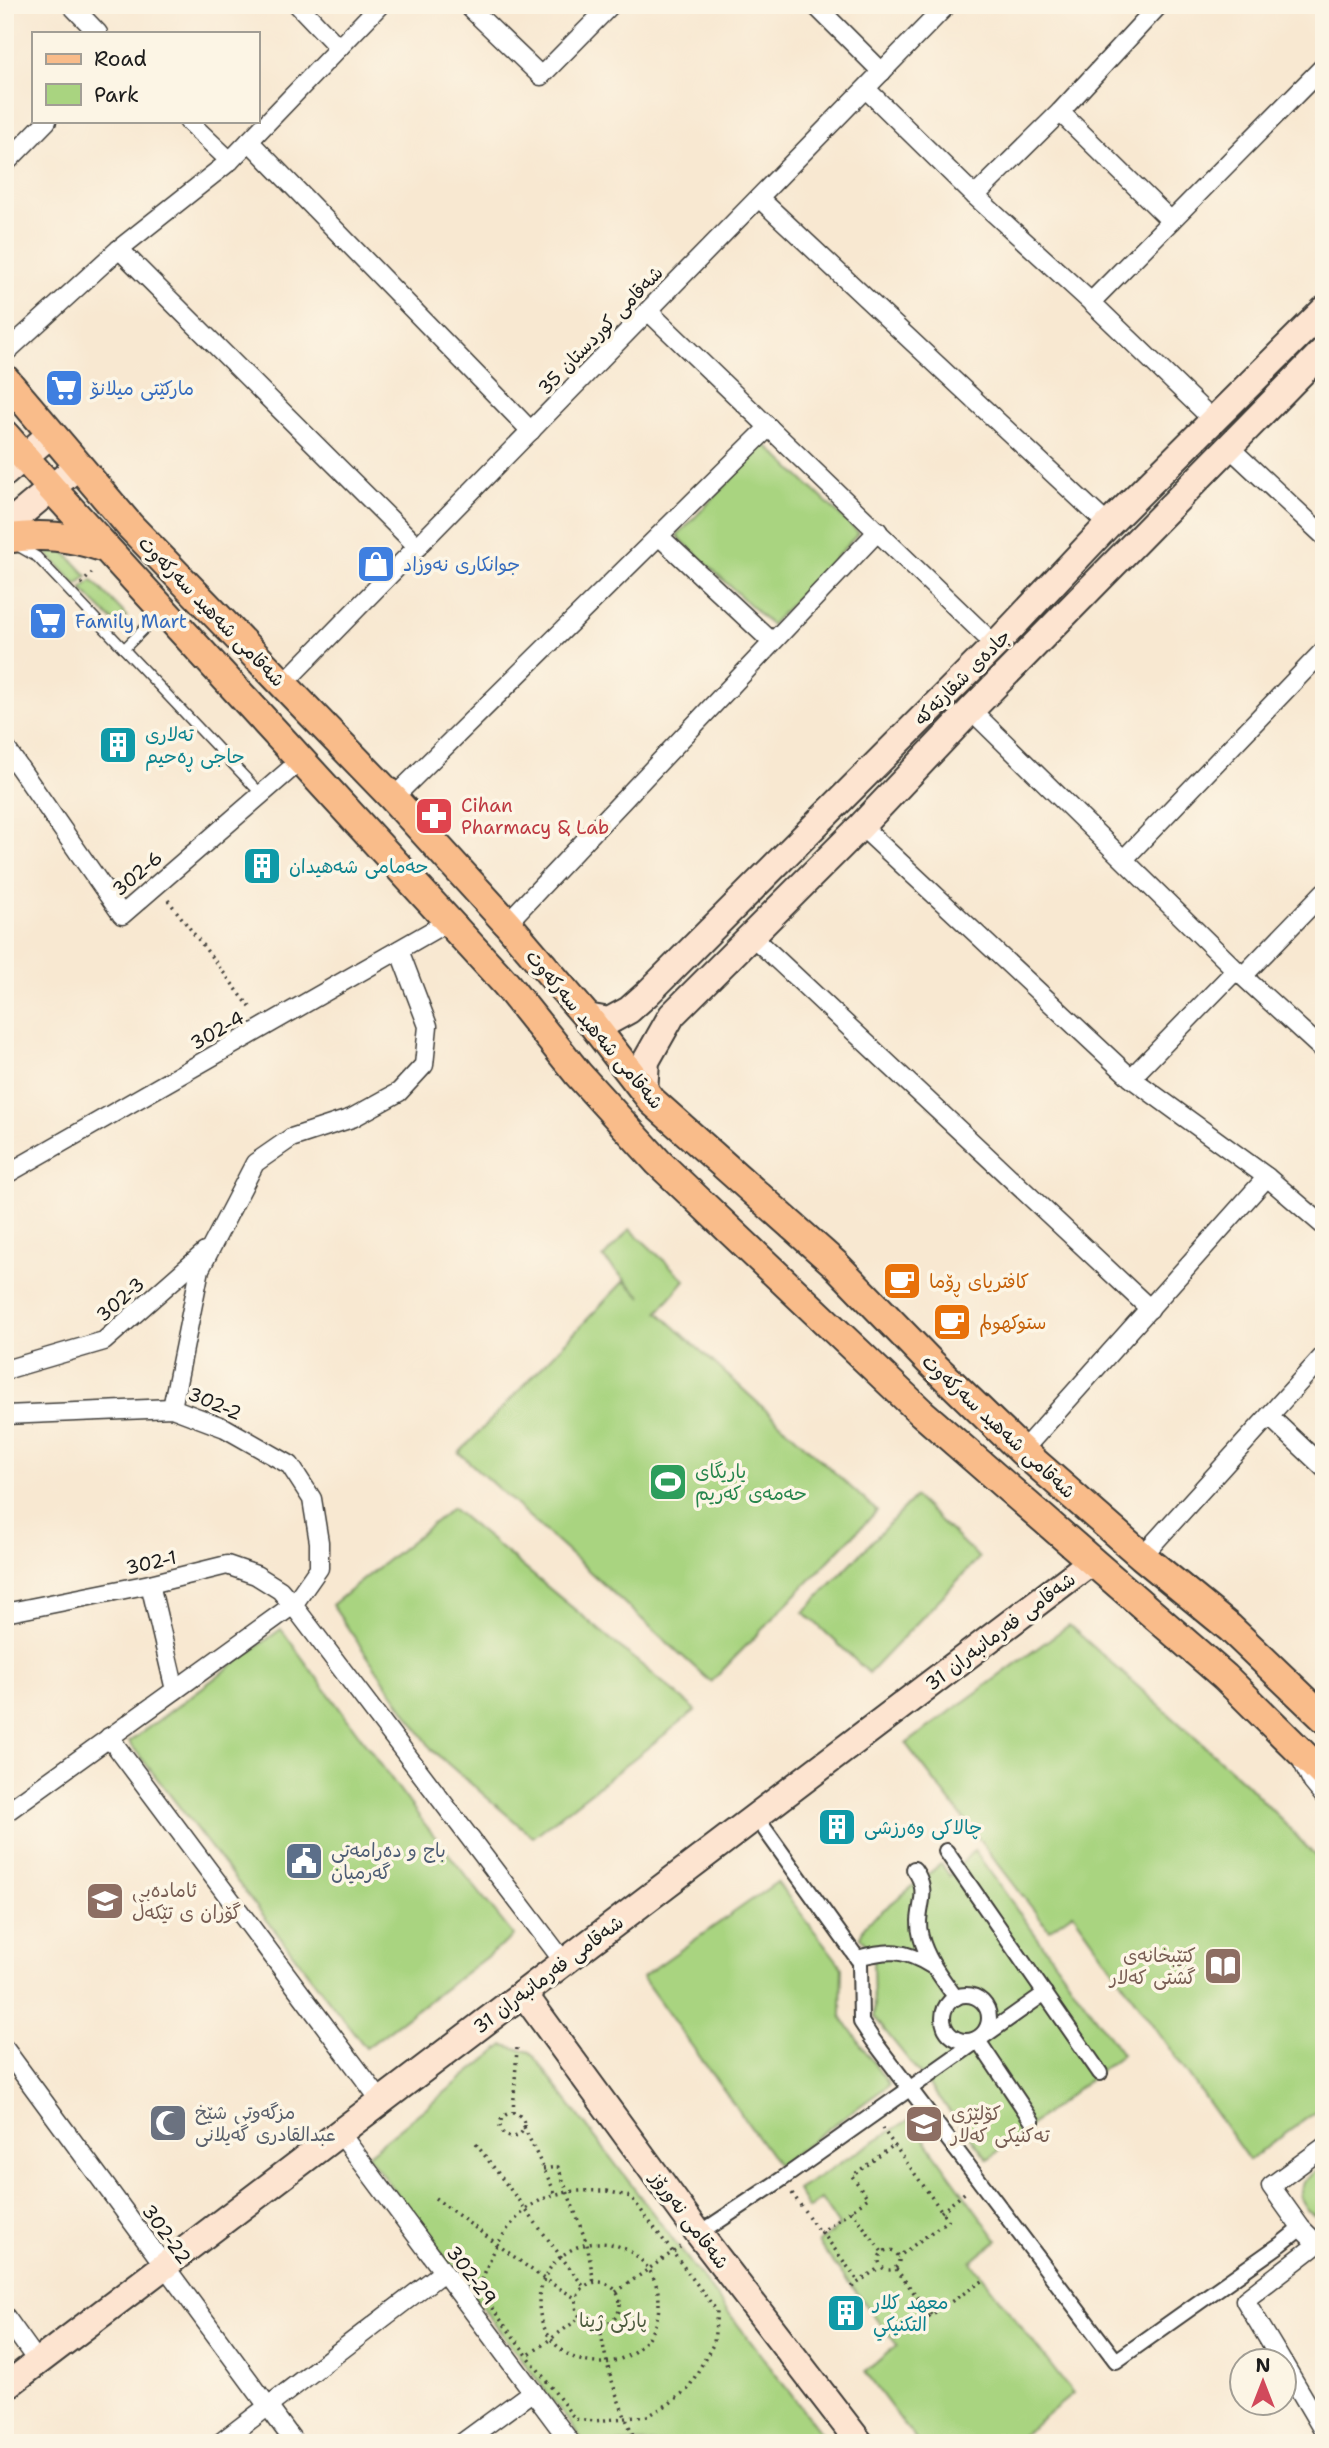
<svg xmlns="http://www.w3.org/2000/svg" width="1329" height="2448" font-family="'Shantell Sans','Playpen Sans Arabic',sans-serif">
<rect width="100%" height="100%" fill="#fcf5e5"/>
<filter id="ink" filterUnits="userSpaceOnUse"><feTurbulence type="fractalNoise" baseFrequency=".0143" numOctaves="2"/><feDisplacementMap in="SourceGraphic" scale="14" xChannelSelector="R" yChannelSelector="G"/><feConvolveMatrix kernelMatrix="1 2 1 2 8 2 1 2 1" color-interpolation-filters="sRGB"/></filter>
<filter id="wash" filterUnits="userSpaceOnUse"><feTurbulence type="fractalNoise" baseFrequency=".00686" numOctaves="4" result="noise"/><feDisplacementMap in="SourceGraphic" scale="28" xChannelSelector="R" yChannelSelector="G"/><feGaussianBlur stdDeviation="1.57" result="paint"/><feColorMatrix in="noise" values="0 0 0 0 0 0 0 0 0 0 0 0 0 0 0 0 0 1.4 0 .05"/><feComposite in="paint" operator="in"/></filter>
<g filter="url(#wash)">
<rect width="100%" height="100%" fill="#f8e8d1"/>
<g fill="#a9d480" stroke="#62784e" stroke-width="2">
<path d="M765,444L859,533L771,625L677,536Z"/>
<path d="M41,548H61L87,576L77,585Z"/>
<path d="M92,580L127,616L119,627L81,589Z"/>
<path d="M630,1229L685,1280L658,1312L877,1511L711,1682L459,1453L624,1281L642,1297L603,1258Z"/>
<path d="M915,1497L979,1558L869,1673L804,1612Z"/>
<path d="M452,1508L696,1710L533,1837L433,1751L332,1605Z"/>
<path d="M1069,1625L1246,1783L1324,1865V2106L1249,2160L1073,1913L1049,1930L906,1744Z"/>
<path d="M281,1629L424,1823L514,1936L366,2048L129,1742Z"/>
<path d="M974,1850L1122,2054L988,2159L874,2017L873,1954L860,1937L864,1927L869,1921L941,1864L950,1876Z"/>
<path d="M777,1882L842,1967L841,2016L889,2085L778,2165L642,1977Z"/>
<path d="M504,2045L530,2052L828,2443H585L367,2155Z"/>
<path d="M910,2119L997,2240L971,2262L1073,2394L1012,2443H918L865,2372L897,2345L818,2243L839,2226L821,2199L808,2209L797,2190Z"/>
<path d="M1324,2165V2218L1322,2219L1307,2210L1299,2197L1304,2181Z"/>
</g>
</g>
<g filter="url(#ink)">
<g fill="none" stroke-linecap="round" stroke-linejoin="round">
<defs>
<g id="service">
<path d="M16,545L37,557L261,794"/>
<path d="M124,649L159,614"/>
<path d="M1299,1765L1309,1785L1324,1803"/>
</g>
<g id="pedestrian">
<path d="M756,1817L860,1962L861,2022L873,2040L1116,2361L1281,2244L1301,2228"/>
<path d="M946,1851L1100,2073"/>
<path d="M914,1869C933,1895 913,1910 921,1937C927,1960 942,1978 956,1998"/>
<path d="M857,1958C889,1949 904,1949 933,1967"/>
<circle cx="966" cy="2018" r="23"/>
<path d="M977,2039L1032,2121"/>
<path d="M699,2234L782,2179L1045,1993"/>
</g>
<g id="minor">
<path d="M71,5L98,33"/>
<path d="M298,5L339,48"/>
<path d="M467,5L541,76L611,5"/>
<path d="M815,5L882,72"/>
<path d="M866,89L975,196L1091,302L1213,420"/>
<path d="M1060,112L1171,221"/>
<path d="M188,121L230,161"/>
<path d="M249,141L531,431"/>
<path d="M5,164L47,121"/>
<path d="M975,196L1060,112L1159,5"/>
<path d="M759,198L1108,525"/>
<path d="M119,249L418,547"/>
<path d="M1091,302L1324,66"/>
<path d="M648,311L995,645"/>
<path d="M5,353L119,249L230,161L380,5"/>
<path d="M1229,447L1324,536"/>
<path d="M659,536L772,642"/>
<path d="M283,684L947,5"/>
<path d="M971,710L1236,970L1324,1051"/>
<path d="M5,747L122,915L301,760"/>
<path d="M393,798L769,427"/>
<path d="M861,826L1131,1078L1267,1177L1324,1226"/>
<path d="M1124,859L1324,650"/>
<path d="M507,923L878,531"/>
<path d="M752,936L1150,1309"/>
<path d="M1243,976L1324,892"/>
<path d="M1131,1078L1236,970"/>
<path d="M5,1175L449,921"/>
<path d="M5,1370L104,1341L205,1252"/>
<path d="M172,1408L200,1269L255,1163L291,1138L352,1118L399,1092L424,1065L428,1026L399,950"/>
<path d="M5,1415L172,1408L225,1428L290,1465L312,1499L319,1542V1568L293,1605L5,1813"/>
<path d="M1269,1416L1324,1468"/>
<path d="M1022,1451L1267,1177"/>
<path d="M1142,1556L1324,1355"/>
<path d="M150,1584L175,1690"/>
<path d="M5,1613L150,1584L227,1565L256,1575L280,1590L293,1605L564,1962"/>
<path d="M109,1737L381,2101"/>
<path d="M5,2049L295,2443"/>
<path d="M340,2133L571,2443"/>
<path d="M1317,2244L1301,2228L1271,2186L1324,2147"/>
<path d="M5,2316L38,2362"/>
<path d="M1281,2360L1245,2300L1324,2239"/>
<path d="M1284,2364L1324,2432"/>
<path d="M220,2443L443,2272"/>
<path d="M462,2443L533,2391"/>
</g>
<g id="secondary">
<path d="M5,473L51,434"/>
<path d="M5,527L78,466"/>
<path d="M587,1017L609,1021L629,1010L648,993L995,645L1108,525L1324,310"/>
<path d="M644,1092L646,1061L672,1015L861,826L971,710L1324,350"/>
<path d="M523,1993L699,2234L860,2443"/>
<path d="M5,2387L1092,1561"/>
</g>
<g id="primary">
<path d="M5,379L130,526L393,798L507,923L587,1017L652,1101L835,1264L930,1362L1022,1451L1142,1556L1230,1628L1324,1718"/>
<path d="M5,435L52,489L506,984L578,1074L658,1162L922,1413L1225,1677L1324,1775"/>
<path d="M5,539C41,533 71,536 105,548"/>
</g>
</defs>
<use href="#service" stroke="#3d3b37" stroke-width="12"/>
<use href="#pedestrian" stroke="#3d3b37" stroke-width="18"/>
<use href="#minor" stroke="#3d3b37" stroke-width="21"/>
<use href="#secondary" stroke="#3d3b37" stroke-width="30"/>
<use href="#primary" stroke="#3d3b37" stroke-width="32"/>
<g stroke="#3d3b37" stroke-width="3.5" stroke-dasharray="2 5" stroke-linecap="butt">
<path d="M81,584L92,573"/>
<path d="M168,900L253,1011"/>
<path d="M513,2113L517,2048"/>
<circle cx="512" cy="2125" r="12"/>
<path d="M524,2127L556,2195"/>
<path d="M882,2128L948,2220L898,2257"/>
<path d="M476,2144L584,2287"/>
<path d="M543,2169L558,2167L587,2244L594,2283"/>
<path d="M607,2191L631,2197L717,2311L714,2343L688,2389L670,2403L648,2416L594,2421L575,2419L479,2291C491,2247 517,2198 568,2192C581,2190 594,2191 607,2191Z"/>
<path d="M792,2193L820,2233L868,2198L852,2176L894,2145"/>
<path d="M435,2198L544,2279L577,2299"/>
<path d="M851,2210L882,2252"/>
<path d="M941,2212L967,2191"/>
<path d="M822,2232L859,2282"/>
<circle cx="599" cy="2303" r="60"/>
<circle cx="889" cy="2260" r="10"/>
<path d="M896,2269L931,2315"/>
<circle cx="598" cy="2304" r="22"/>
<path d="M852,2287L880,2267"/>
<path d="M616,2292L680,2247"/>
<path d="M600,2326C606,2369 618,2404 637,2443"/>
<path d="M893,2340L984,2280"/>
<path d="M530,2354L581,2317"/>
</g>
<use href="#service" stroke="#fff" stroke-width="9"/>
<use href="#pedestrian" stroke="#fff" stroke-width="14"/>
<use href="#minor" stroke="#fff" stroke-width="18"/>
<use href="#secondary" stroke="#fde4d0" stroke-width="26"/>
<use href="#primary" stroke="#f9bc8a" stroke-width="28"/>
</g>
</g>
<defs>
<symbol id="supermarket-square" viewBox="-11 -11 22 22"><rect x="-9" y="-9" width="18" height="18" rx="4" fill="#3f7fe0" stroke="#fcf5e5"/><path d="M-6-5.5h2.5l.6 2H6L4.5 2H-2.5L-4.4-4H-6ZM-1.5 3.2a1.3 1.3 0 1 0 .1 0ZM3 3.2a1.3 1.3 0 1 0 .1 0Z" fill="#fff"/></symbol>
<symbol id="shop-square" viewBox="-11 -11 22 22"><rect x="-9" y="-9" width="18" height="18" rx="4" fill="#3f7fe0" stroke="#fcf5e5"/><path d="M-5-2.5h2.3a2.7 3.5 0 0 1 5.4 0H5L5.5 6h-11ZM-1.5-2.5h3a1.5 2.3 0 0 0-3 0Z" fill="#fff"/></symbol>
<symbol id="building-square" viewBox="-11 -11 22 22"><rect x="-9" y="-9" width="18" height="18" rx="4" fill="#0f9aa8" stroke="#fcf5e5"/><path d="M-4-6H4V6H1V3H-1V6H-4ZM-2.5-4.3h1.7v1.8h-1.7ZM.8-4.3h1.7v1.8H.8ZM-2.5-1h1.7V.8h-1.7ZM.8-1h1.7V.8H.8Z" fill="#fff"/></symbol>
<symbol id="pharmacy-square" viewBox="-11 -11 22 22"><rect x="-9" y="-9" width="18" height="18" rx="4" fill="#e0444e" stroke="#fcf5e5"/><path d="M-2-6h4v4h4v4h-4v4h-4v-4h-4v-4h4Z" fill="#fff"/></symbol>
<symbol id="cafe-square" viewBox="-11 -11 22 22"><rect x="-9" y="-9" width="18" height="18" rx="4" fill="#e8710a" stroke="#fcf5e5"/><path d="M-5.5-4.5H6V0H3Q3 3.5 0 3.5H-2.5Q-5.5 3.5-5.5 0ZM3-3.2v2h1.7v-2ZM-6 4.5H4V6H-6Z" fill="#fff"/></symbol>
<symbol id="stadium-square" viewBox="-11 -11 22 22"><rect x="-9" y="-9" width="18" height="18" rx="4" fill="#2e9e5b" stroke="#fcf5e5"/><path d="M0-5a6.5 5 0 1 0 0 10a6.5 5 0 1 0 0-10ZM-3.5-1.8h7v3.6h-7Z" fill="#fff"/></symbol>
<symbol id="civic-square" viewBox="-11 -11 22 22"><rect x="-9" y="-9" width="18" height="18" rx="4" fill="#5c6f8a" stroke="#fcf5e5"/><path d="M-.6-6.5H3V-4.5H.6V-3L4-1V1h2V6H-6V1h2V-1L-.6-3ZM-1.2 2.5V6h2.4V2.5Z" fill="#fff"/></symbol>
<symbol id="school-square" viewBox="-11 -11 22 22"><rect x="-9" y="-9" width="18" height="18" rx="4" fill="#8d6e63" stroke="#fcf5e5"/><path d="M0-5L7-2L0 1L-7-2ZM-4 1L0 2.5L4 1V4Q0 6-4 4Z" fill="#fff"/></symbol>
<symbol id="library-square" viewBox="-11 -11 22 22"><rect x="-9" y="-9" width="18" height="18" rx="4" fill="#8d6e63" stroke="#fcf5e5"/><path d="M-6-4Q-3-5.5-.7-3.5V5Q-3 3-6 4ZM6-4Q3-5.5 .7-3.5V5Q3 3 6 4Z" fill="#fff"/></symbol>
<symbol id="mosque-square" viewBox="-11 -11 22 22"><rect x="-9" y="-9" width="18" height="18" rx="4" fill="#6b7280" stroke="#fcf5e5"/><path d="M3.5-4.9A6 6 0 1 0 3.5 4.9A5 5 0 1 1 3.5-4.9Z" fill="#fff"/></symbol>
<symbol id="university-square" viewBox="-11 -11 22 22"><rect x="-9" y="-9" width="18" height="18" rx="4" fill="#8d6e63" stroke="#fcf5e5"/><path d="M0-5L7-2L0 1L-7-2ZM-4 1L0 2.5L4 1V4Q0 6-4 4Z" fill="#fff"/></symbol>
</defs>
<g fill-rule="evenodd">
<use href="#supermarket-square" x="42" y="366" width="44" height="44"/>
<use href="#shop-square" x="354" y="542" width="44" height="44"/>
<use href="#supermarket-square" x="26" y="599" width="44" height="44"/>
<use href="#building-square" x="96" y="723" width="44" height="44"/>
<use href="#pharmacy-square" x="412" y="794" width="44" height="44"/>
<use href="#building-square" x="240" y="844" width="44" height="44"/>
<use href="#cafe-square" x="880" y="1259" width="44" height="44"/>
<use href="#cafe-square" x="930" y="1300" width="44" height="44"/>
<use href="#stadium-square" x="646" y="1460" width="44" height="44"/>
<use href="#building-square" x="815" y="1805" width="44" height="44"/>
<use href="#civic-square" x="282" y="1839" width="44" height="44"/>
<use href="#school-square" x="83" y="1879" width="44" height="44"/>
<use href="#library-square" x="1201" y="1944" width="44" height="44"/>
<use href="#mosque-square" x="146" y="2101" width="44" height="44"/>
<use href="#university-square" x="902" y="2102" width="44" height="44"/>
<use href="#building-square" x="824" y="2291" width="44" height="44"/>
</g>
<g text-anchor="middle" stroke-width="7" stroke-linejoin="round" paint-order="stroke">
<g font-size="19" fill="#1c1c1c" stroke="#fcf5e5">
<text transform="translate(600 330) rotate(-46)" y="7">شەقامی کوردستان 35</text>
<text transform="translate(212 611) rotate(46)" y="7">شەقامی شەهید سەرکەوت</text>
<text transform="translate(962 677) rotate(-45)" y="7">جادەی شقارتەکە</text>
<text transform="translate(137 873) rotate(-40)" y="7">302-6</text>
<text transform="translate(595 1029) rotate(50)" y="7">شەقامی شەهید سەرکەوت</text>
<text transform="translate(217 1030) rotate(-30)" y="7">302-4</text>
<text transform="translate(120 1299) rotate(-41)" y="7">302-3</text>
<text transform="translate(215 1403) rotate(23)" y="7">302-2</text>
<text transform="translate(999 1426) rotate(43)" y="7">شەقامی شەهید سەرکەوت</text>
<text transform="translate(151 1562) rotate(-13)" y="7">302-1</text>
<text transform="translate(1000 1631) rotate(-37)" y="7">شەقامی فەرمانبەران 31</text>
<text transform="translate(548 1974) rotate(-37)" y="7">شەقامی فەرمانبەران 31</text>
<text transform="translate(690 2220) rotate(53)" y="7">شەقامی نەورۆز</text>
<text transform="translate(167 2234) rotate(54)" y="7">302-22</text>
<text transform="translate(472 2275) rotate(53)" y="7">302-29</text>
</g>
<g font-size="19" fill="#366cbe" stroke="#fcf5e5" text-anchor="start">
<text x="91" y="395">مارکێتی میلانۆ</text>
<text x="403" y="571">جوانکاری نەوزاد</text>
<text x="75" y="628">Family Mart</text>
</g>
<g font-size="19" fill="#0d838f" stroke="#fcf5e5" text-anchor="start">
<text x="145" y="741">تەلاری<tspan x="145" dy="22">حاجی ڕەحیم</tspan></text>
<text x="289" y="873">حەمامی شەهیدان</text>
<text x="864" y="1834">چالاکی وەرزشی</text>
<text x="873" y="2309">معهد كلار<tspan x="873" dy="22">التكنيكي</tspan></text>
</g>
<g font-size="19" fill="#be3a42" stroke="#fcf5e5" text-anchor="start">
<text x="461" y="812">Cihan<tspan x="461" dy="22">Pharmacy &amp; Lab</tspan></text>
</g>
<g font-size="19" fill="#c56008" stroke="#fcf5e5" text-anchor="start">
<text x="929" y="1288">کافتریای ڕۆما</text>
<text x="979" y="1329">ستوكهولم</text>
</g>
<g font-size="19" fill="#27864d" stroke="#fcf5e5" text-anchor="start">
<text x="695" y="1478">یاریگای<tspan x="695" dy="22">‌حەمەی کەریم</tspan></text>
</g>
<g font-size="19" fill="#4e5e75" stroke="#fcf5e5" text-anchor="start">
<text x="331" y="1857">باج و دەرامەتی<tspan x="331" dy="22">گەرمیان</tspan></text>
</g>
<g font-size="19" fill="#785e54" stroke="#fcf5e5" text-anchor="start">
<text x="132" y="1897">ئامادەیی<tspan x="132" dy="22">گۆران ی تێکەڵ</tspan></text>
<text x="1196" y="1962" text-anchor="end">کتێبخانەی<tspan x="1196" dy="22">گشتی کەلار</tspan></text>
<text x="951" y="2120">کۆلێژی<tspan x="951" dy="22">تەکنیکی کەلار</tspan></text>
</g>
<g font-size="19" fill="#5b616d" stroke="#fcf5e5" text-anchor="start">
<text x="195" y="2119">مزگەوتی شێخ<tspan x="195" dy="22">عبدالقادری گەیلانی</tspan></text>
</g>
<g font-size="19" fill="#4d5c3f" stroke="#fcf5e5">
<text x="613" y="2327">پارکی ژینا</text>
</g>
</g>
<rect width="1329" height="2448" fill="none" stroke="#fcf5e5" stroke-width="28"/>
<rect x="32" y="32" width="228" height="91" fill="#fcf5e5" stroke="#a29e95" stroke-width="2"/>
<rect x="46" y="54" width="35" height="10" fill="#f9bc8a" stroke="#a29e95" stroke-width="2"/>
<text x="94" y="66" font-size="21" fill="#1c1c1c">Road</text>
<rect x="46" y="84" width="35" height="21" fill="#a9d480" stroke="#a29e95" stroke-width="2"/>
<text x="94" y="102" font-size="21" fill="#1c1c1c">Park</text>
<g transform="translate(1263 2382)"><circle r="33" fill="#fcf5e5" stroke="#a29e95" stroke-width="2"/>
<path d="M0-5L12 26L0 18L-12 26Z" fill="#d1495b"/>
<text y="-10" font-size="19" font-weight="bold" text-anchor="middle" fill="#1c1c1c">N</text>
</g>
</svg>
